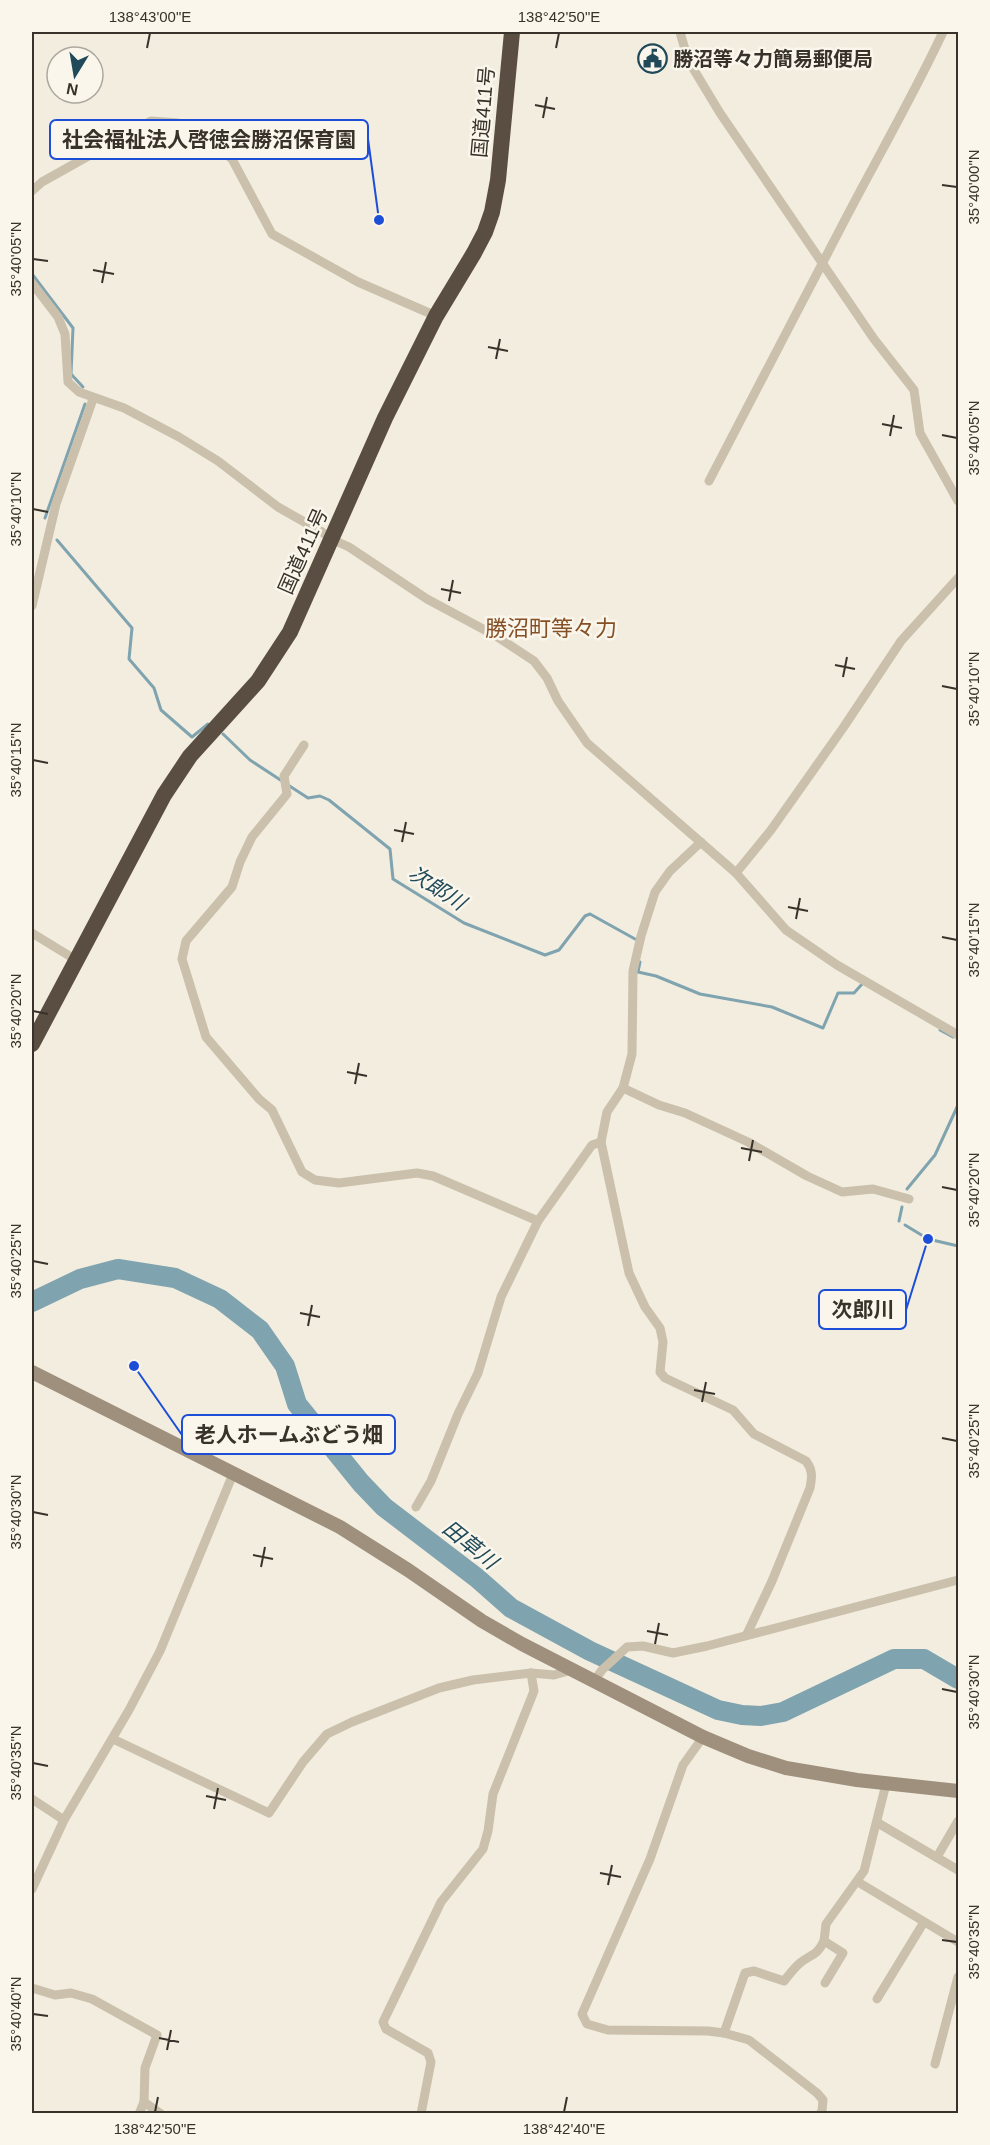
<svg xmlns="http://www.w3.org/2000/svg" width="990" height="2145" font-family="Arial,'Noto Sans JP',sans-serif">
<rect width="100%" height="100%" fill="#f2eddf"/>
<g fill="none" stroke-linecap="round" stroke-linejoin="round">
<g stroke="#7fa3af" stroke-width="3">
<path d="M32,274L73,328L71,374L83,387"/>
<path d="M45,518L85,404"/>
<path d="M57,540L132,628L129,659L154,688L161,710L192,737L208,724"/>
<path d="M223,734L250,760L282,781"/>
<path d="M288,785L308,798L320,796L329,800L390,849L393,879L464,923L545,955L559,950L585,916L590,914L635,939"/>
<path d="M640,962L638,972L656,976L700,994L772,1007L823,1028L838,993H854L863,983"/>
<path d="M940,1030L953,1037"/>
<path d="M907,1189L935,1155L958,1105"/>
<path d="M899,1221L902,1207"/>
<path d="M905,1225L928,1239L958,1246"/>
</g>
<path stroke="#7fa3af" stroke-width="20" d="M32,1302L80,1279L118,1269L175,1278L220,1299L260,1330L285,1366L297,1404L361,1483L384,1507L477,1578L511,1608L590,1651L718,1710L742,1715L761,1716L783,1712L894,1659H924L958,1679"/>
<g stroke="#cac0ab" stroke-width="9">
<path d="M680,32L688,60L720,113L874,339L914,390L920,433L958,501"/>
<path d="M32,191L42,182L151,121L178,123L212,142L232,159L272,234L358,282L436,316"/>
<path d="M32,283L58,317L65,334L68,382L79,392L124,408L179,437L218,461L278,507L322,532L331,539L349,547L427,599L496,636L534,661L547,678L558,701L587,743L736,873L786,930L837,965L958,1035"/>
<path d="M709,481C756,392 801,303 848,214C880,153 914,94 943,32"/>
<path d="M32,606L56,504L93,399"/>
<path d="M304,745L284,776L287,794L252,837L240,862L232,887L186,941L182,959L206,1037L259,1099L272,1110L302,1172L315,1180L339,1183L417,1173L433,1176L538,1221"/>
<path d="M701,842L670,871L655,892L641,936L633,971L632,1054L623,1088L607,1112L601,1142L629,1273L645,1307L660,1328L663,1342L660,1372L665,1378L733,1410L754,1434L806,1461C813,1470 812,1477 810,1488L772,1581L747,1634"/>
<path d="M736,873L771,830L843,728L901,641L958,578"/>
<path d="M32,933L76,960"/>
<path d="M623,1088L659,1105L685,1113L748,1142L807,1176L842,1192L873,1189L909,1199"/>
<path d="M416,1507L431,1481L458,1414L478,1373L501,1297L538,1221L592,1145L601,1142"/>
<path d="M594,1681L602,1670L627,1647L643,1646L673,1653L707,1646L958,1580"/>
<path d="M703,1737L683,1765L650,1859L582,2014L587,2024L608,2030L708,2031L724,2033L749,2040L817,2093L823,2100L822,2111L820,2114"/>
<path d="M113,1739L269,1813L303,1762L327,1734L352,1722L439,1688L473,1680L531,1673L554,1675L572,1670"/>
<path d="M32,1799L64,1820"/>
<path d="M878,1823L958,1870"/>
<path d="M937,1857L958,1821"/>
<path d="M858,1882L958,1942"/>
<path d="M32,1889L64,1820L129,1710L160,1651L233,1474"/>
<path d="M825,1983L843,1953L824,1941L826,1924L864,1871L886,1784"/>
<path d="M32,1988L55,1995L71,1993L92,1999L157,2035L145,2068L144,2102L139,2114"/>
<path d="M877,1999L924,1922"/>
<path d="M724,2033L745,1973L754,1971L784,1981C789,1975 794,1968 800,1963C811,1954 817,1956 824,1941"/>
<path d="M935,2064L958,1977"/>
<path d="M144,2102L161,2114"/>
<path d="M421,2114L431,2062L428,2053L386,2029L383,2022L441,1902L483,1849L488,1831L493,1794L534,1691L531,1673"/>
</g>
<path stroke="#9e907c" stroke-width="14" d="M32,1372L340,1527L408,1570L482,1621L522,1644L703,1737L748,1756L786,1768L857,1780L958,1791"/>
<path stroke="#594e41" stroke-width="16" d="M32,1044L164,795L190,756L258,681L290,632L385,418L436,316L474,253L485,232L492,212L498,180L512,32"/>
</g>
<path fill="none" stroke="#38322a" stroke-width="2" d="M147,48L150,33M556,48L559,33M535,105L555,109M543,118L547,97M942,185L957,187M33,259L48,261M93,270L114,274M102,283L106,262M488,347L508,351M496,359L500,339M882,424L902,428M942,435L957,438M890,436L894,415M33,509L48,512M441,589L461,593M449,601L453,580M835,665L855,669M843,677L847,657M942,686L957,689M33,760L48,763M394,830L414,834M402,842L406,822M788,907L808,911M796,919L800,898M942,937L957,940M33,1011L48,1014M347,1072L367,1076M355,1084L359,1063M741,1148L762,1152M749,1161L753,1140M942,1187L957,1190M33,1261L48,1264M300,1313L320,1317M308,1326L312,1305M694,1390L715,1394M702,1402L706,1382M942,1438L957,1441M33,1512L48,1515M253,1555L273,1559M261,1567L265,1547M647,1631L668,1635M655,1644L659,1623M942,1689L957,1692M33,1763L48,1766M206,1796L226,1800M214,1809L218,1788M600,1873L621,1877M608,1885L612,1865M942,1940L957,1942M33,2014L48,2016M159,2038L179,2042M167,2050L171,2030M155,2112L158,2097M564,2112L567,2097"/>
<defs>
<symbol id="civic-ring" viewBox="-11 -11 22 22"><circle r="9.5" fill="#faf6ec" stroke="#204959" stroke-width="1.5"/><path d="M-.6-6.5H3V-4.5H.6V-3L4-1V1h2V6H-6V1h2V-1L-.6-3ZM-1.2 2.5V6h2.4V2.5Z" fill="#204959"/></symbol>
</defs>
<g fill-rule="evenodd">
<use href="#civic-ring" x="636" y="42" width="33" height="33"/>
</g>
<g text-anchor="middle" stroke-width="5" stroke-linejoin="round" paint-order="stroke">
<g font-size="20" font-weight="bold" fill="#38322a" stroke="#faf6ec" text-anchor="start">
<text x="673" y="66">勝沼等々力簡易郵便局</text>
</g>
<g font-size="20" fill="#38322a" stroke="#faf6ec">
<text transform="translate(483 112) rotate(-85)" y="7">国道411号</text>
<text transform="translate(303 551) rotate(-66)" y="7">国道411号</text>
</g>
<g font-size="21" font-style="italic" fill="#204959" stroke="#faf6ec">
<text transform="translate(437 888) rotate(33)" y="7">次郎川</text>
<text transform="translate(470 1545) rotate(39)" y="7">田草川</text>
</g>
<g font-size="22" fill="#855025" stroke="#faf6ec">
<text x="551" y="636">勝沼町等々力</text>
</g>
</g>
<path fill="none" stroke="#1d4ed8" stroke-width="2" d="M379 220L368 139M928 1239L906 1310M134 1366L182 1435"/>
<g fill="#1d4ed8" stroke="#faf6ec" stroke-width="2">
<circle cx="379" cy="220" r="6"/>
<circle cx="928" cy="1239" r="6"/>
<circle cx="134" cy="1366" r="6"/>
</g>
<g fill="#faf6ec" stroke="#1d4ed8" stroke-width="2">
<rect x="50" y="120" width="318" height="39" rx="6"/>
<rect x="819" y="1290" width="87" height="39" rx="6"/>
<rect x="182" y="1415" width="213" height="39" rx="6"/>
</g>
<g font-size="21" text-anchor="middle" font-weight="bold" fill="#38322a">
<text x="209" y="147">社会福祉法人啓徳会勝沼保育園</text>
<text x="863" y="1317">次郎川</text>
<text x="289" y="1442">老人ホームぶどう畑</text>
</g>
<rect width="990" height="2145" fill="none" stroke="#faf6ec" stroke-width="66"/>
<g transform="translate(75 75) rotate(191)"><circle r="28" fill="#faf6ec" stroke="#aca89e" stroke-width="1.5"/>
<path d="M0-4.5L10 22L0 15L-10 22Z" fill="#204959"/>
<text y="-9" font-size="16" font-weight="bold" text-anchor="middle" fill="#38322a">N</text>
</g>
<rect x="33" y="33" width="924" height="2079" fill="none" stroke="#38322a" stroke-width="2"/>
<g font-size="15" text-anchor="middle" fill="#38322a">
<text x="150" y="22">138°43'00"E</text>
<text x="559" y="22">138°42'50"E</text>
<text transform="translate(974 187) rotate(-90)" y="5">35°40'00"N</text>
<text transform="translate(16 259) rotate(-90)" y="5">35°40'05"N</text>
<text transform="translate(974 438) rotate(-90)" y="5">35°40'05"N</text>
<text transform="translate(16 509) rotate(-90)" y="5">35°40'10"N</text>
<text transform="translate(974 689) rotate(-90)" y="5">35°40'10"N</text>
<text transform="translate(16 760) rotate(-90)" y="5">35°40'15"N</text>
<text transform="translate(974 940) rotate(-90)" y="5">35°40'15"N</text>
<text transform="translate(16 1011) rotate(-90)" y="5">35°40'20"N</text>
<text transform="translate(974 1190) rotate(-90)" y="5">35°40'20"N</text>
<text transform="translate(16 1261) rotate(-90)" y="5">35°40'25"N</text>
<text transform="translate(974 1441) rotate(-90)" y="5">35°40'25"N</text>
<text transform="translate(16 1512) rotate(-90)" y="5">35°40'30"N</text>
<text transform="translate(974 1692) rotate(-90)" y="5">35°40'30"N</text>
<text transform="translate(16 1763) rotate(-90)" y="5">35°40'35"N</text>
<text transform="translate(974 1942) rotate(-90)" y="5">35°40'35"N</text>
<text transform="translate(16 2014) rotate(-90)" y="5">35°40'40"N</text>
<text x="155" y="2134">138°42'50"E</text>
<text x="564" y="2134">138°42'40"E</text>
</g>
</svg>
